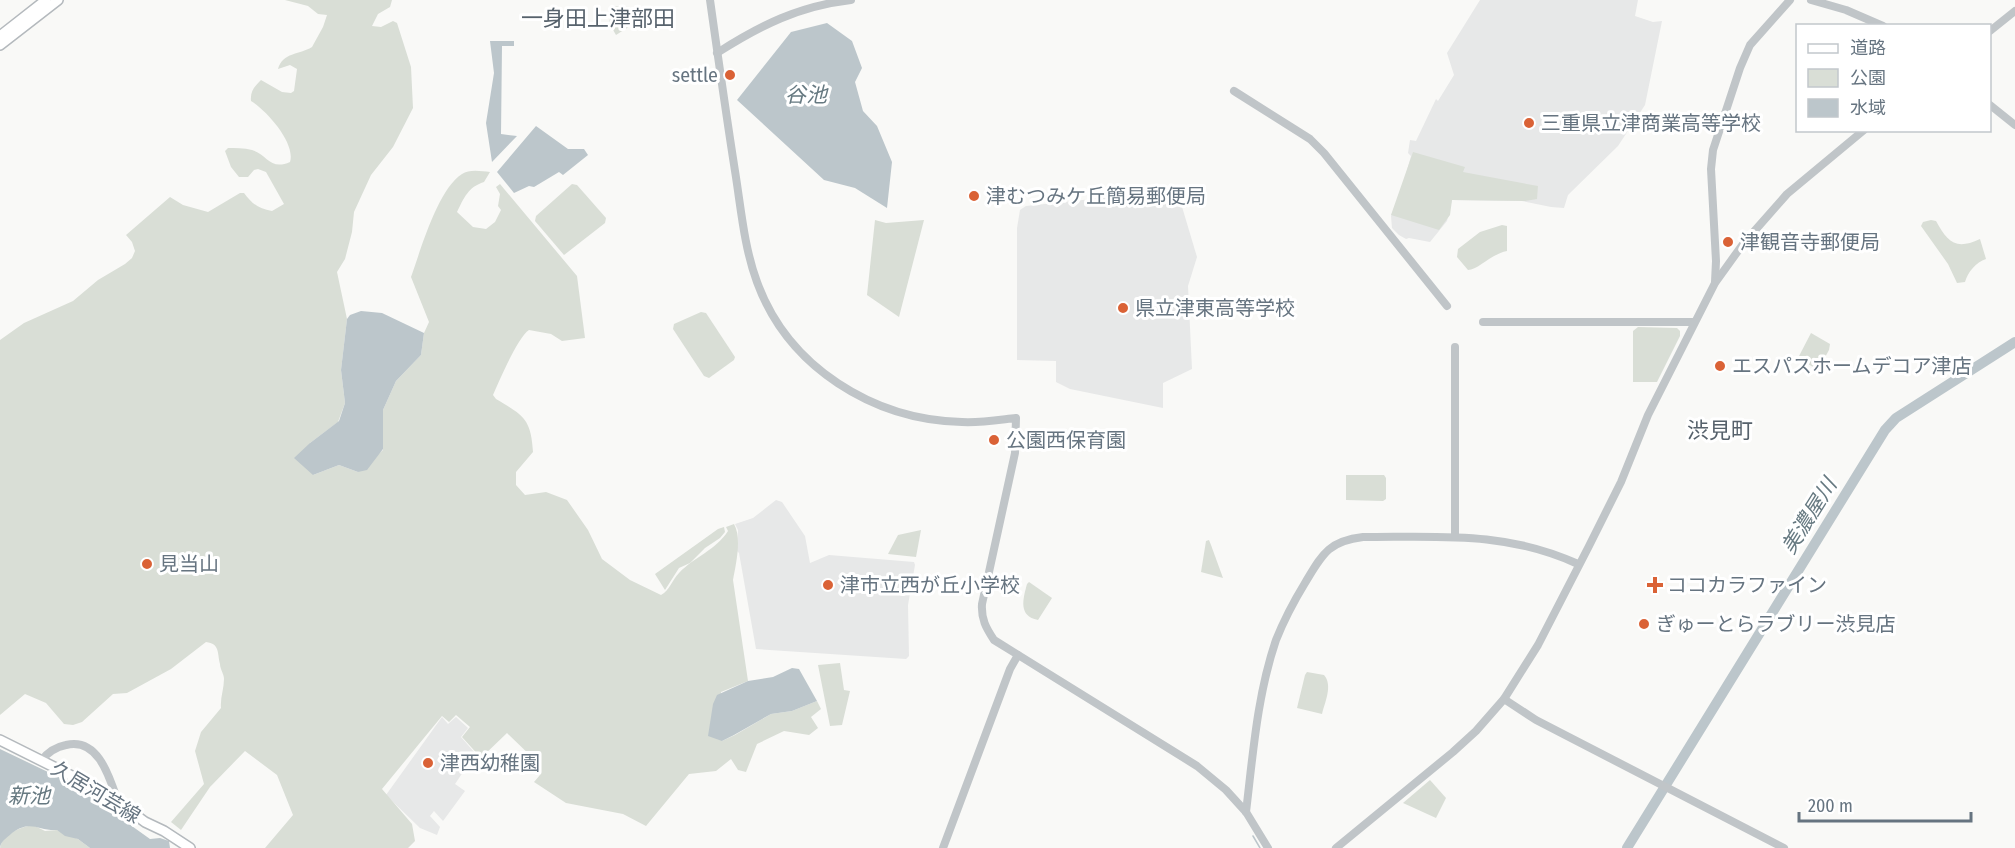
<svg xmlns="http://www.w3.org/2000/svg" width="2015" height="848" font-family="'Fira Sans Condensed','Noto Sans JP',sans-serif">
<rect width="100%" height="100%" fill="#f9f9f7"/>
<g fill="#e7e8e8">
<path d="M1480,0H1638L1635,16L1653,22L1662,21L1645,105L1618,146L1568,195L1564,208L1551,207L1522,201L1452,200L1447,221L1430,242L1409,238L1406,239L1399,235L1392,228L1391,216L1404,181L1411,156L1408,153L1410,140L1416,141L1436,99L1438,101L1454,75L1447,53Z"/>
<path d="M1177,190L1197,257L1188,286L1192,369L1163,383V408L1070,389L1056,382V361L1017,360V228L1020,210L1026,206Z"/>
<path d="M776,500L782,502L805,536L810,563L829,555L914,562L915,565L908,605L909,656L906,659L756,649L739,553L737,551L738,530L735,524L753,518Z"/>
<path d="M442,717L448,724L456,717L468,728L461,737L481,760L465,769L455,784L465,791L443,821L434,811L430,816L440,827L437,835L420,828L386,795Z"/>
</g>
<g fill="#d9ded6">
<path d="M285,0H392L390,7L378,14L372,26L381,27L393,21L397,23L411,67L413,108L393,147L371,175L354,212L352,232L345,259L337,272L347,319L341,370L345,403L338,422L310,443L313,475L339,465L358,472L383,450V410L396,381L421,355L424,333L429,322L411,277C421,249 438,189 462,174C469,169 481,171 490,172L484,182C468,187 464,198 457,212L473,227L486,229L495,222L501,210L498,206L500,194L496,187L500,184L577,276L585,338L562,341L551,334L529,330C518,337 499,381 493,395L496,399C523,415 531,418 533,452L516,472V485L525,495L546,492L567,500L588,530L602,559L630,580L661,595C670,590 672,580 679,573C694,557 716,550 728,531L726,527L734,524C742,538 736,564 733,580L748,681L721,692L722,741L735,735L771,714L792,711L817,701L821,709L811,717L818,728L809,735L784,731L757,744L746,772L738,770L731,759L716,771L689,774L646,826L623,814L566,803L534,782L540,775L532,768L536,761L507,733L481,758L462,737L470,727L456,715L449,722L442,716L382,789L412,824L415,841L408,848H265L293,815L277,775L245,751L210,787L181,830L171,822L204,784L195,751L201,732L221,708C220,698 224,689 224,679C224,674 220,669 220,664C217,652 220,644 206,642L171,669L127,693L113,694L82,722L73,725L64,724L46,703L25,694L0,715V340L24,323L73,301L98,280L125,264L132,258L135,251L132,242L126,235L170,197L183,205L208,212L240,193H244C252,204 259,209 272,211L284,204L266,172L258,169L254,170L248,177H239L231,167L225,151L228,148C235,148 244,148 252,150C267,154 270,171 290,162C296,143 266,110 251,101C250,91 255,86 261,80L282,92L291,93L294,91L297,69L290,65L278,69C283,52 299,55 312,47L323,27L327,15L318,14L308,6Z"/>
<path d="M613,6L630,7L638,21L616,35L609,23Z"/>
<path d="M1413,152L1465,167L1463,172L1538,186L1537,199L1525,201L1452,200L1450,215L1439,230L1391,215Z"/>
<path d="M572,184L577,185L606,218L605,223L564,255L535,221L536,216Z"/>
<path d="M875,220L886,223L924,220L899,317L867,295Z"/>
<path d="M1931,220L1936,221C1947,241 1955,251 1980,239L1986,259C1976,262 1968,272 1965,282L1957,283L1948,264L1921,226L1923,222Z"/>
<path d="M1502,225L1507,226V251C1491,254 1478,270 1468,270L1457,257L1458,249L1480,232Z"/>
<path d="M701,312L706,313L735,357L734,360L709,378L704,376L673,329L674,324Z"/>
<path d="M1638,327L1677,328L1680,331V336L1657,382H1633V331Z"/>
<path d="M1811,333L1830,344L1829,350L1818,370L1798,358Z"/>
<path d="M1346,475H1384L1386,478V499L1383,501L1346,500Z"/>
<path d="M724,527L725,532L720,538L705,548L690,563L679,568L665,590L655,574L718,529Z"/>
<path d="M921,530L916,557L888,554L898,535Z"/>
<path d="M1209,540L1211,545L1223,578L1201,572L1206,541Z"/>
<path d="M1029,582L1052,598L1038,620C1018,616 1023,599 1027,584Z"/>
<path d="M840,663L844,690L850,691L842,725L830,726L818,665Z"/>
<path d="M1307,672L1324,675C1333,685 1325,702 1322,714L1297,708L1305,675Z"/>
<path d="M1430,780L1446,798L1436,818L1403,803Z"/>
<path d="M33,825L45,831L57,830L78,839L90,848H0C3,834 20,827 33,825Z"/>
</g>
<g fill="#bcc6cb">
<path d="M827,23L852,41L862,68L855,82L863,111L877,126L892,162L887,208L855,188L824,180L737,100L791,32Z"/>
<path d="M490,41H514V46H502L501,134L517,136L492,162L486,123L494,73Z"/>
<path d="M536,126L568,149H584L588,155L563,175L559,172L534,187L529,186L514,193L497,172Z"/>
<path d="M361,311L382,313L424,333L421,355L396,381L383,410V449L367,470L358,472L339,465L313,475L294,458L310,443L339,421L345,403L341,370L347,319L350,315Z"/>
<path d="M792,668L799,669L817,701L792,711L771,714L734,735L722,741L708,736L713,704L717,695L748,681L773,677Z"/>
<path d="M0,749L73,784L150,839L160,838L169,841L170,848H90L78,839L65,836L57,830C38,831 31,819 12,833C7,838 2,840 0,847Z"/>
</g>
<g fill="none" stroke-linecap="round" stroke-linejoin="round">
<path stroke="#bcc6cb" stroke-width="1.5" d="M1253,836L1260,848"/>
<path stroke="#bcc6cb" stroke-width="10" d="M1627,848L1885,430L1896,418L2015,342"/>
<defs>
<g id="primary">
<path d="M0,36L46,0"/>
<path d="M0,45L58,0"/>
<path d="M0,740L84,782L118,802L145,822L164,831L190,848"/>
</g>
</defs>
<use href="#primary" stroke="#b4b9bd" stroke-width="12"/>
<g stroke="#c0c5c8" stroke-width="8">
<path d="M710,0C718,57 726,114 735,171C741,208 744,247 757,282C788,367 873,420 962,422C980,423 998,420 1016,418L1015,453L982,604C981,619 986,628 994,640L1197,766L1226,790L1246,812L1268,848"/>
<path d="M1811,0L1846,10L1883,26"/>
<path d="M1990,31L2015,11"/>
<path d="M717,53C761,25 799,6 851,0"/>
<path d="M1234,91L1310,139L1324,153L1447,306"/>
<path d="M1990,105L2015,125"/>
<path d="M1715,282L1716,261L1711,169L1713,150L1740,68L1750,45L1790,0"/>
<path d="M1483,322H1694"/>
<path d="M1455,537V347"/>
<path d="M1504,699L1536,720L1784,848"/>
<path d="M42,760C48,752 56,747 66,745C99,737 110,779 118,802"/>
<path d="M1246,812C1253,754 1257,696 1276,640C1284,620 1294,601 1305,583C1322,555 1328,541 1363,537C1440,537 1506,531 1578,564"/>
<path d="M943,848L1010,669L1018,655"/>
<path d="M1336,848L1453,752L1476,731L1504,699L1538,645L1589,546L1621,482L1648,415L1715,283L1743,244L1787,194L1864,130"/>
</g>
<use href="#primary" stroke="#fff" stroke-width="9"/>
</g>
<g fill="#da6236" stroke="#fff" stroke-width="2">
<circle cx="730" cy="75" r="6"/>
<circle cx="1529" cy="123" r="6"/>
<circle cx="974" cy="196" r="6"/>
<circle cx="1728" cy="242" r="6"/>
<circle cx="1123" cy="308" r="6"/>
<circle cx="1720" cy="366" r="6"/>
<circle cx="994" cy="440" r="6"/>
<circle cx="147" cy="564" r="6"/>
<circle cx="828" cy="585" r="6"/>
<path d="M1652 576h6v6h6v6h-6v6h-6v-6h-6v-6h6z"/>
<circle cx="1644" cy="624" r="6"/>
<circle cx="428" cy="763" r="6"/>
</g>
<g text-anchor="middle" stroke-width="6" stroke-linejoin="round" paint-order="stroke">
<g font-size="20" fill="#667480" stroke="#fff" text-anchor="start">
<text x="718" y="82" text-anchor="end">settle</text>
<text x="1541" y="130">三重県立津商業高等学校</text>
<text x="986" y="203">津むつみケ丘簡易郵便局</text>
<text x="1740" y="249">津観音寺郵便局</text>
<text x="1135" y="315">県立津東高等学校</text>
<text x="1732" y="373">エスパスホームデコア津店</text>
<text x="1006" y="447">公園西保育園</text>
<text x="159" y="571">見当山</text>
<text x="840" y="592">津市立西が丘小学校</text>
<text x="1667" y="592">ココカラファイン</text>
<text x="1656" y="631">ぎゅーとらラブリー渋見店</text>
<text x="440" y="770">津西幼稚園</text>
</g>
<g font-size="20" fill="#667480" stroke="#fff">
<text transform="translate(96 792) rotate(31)" y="7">久居河芸線</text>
</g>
<g font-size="21" font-style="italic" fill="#667981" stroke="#fff">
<text x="806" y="102">谷池</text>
<text transform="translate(1809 516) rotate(-58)" y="7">美濃屋川</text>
<text x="29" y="803">新池</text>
</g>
<g font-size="22" fill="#57626c" stroke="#fff">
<text x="598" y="26">一身田上津部田</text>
<text x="1720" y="438">渋見町</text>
</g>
</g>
<rect x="1796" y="24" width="195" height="108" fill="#ffffff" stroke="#c2c7cc" stroke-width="1.5"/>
<rect x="1808" y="44" width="30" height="9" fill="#ffffff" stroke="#c2c7cc" stroke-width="1.5"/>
<text x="1850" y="54" font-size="18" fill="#667480">道路</text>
<rect x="1808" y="69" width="30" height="18" fill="#d9ded6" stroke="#c2c7cc" stroke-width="1.5"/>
<text x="1850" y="84" font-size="18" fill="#667480">公園</text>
<rect x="1808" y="99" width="30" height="18" fill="#bcc6cb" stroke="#c2c7cc" stroke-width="1.5"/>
<text x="1850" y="114" font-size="18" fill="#667480">水域</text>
<path d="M1799 812v9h172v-9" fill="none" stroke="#667480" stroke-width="3"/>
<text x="1808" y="812" font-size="18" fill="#667480" stroke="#ffffff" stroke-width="4.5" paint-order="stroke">200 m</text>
</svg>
